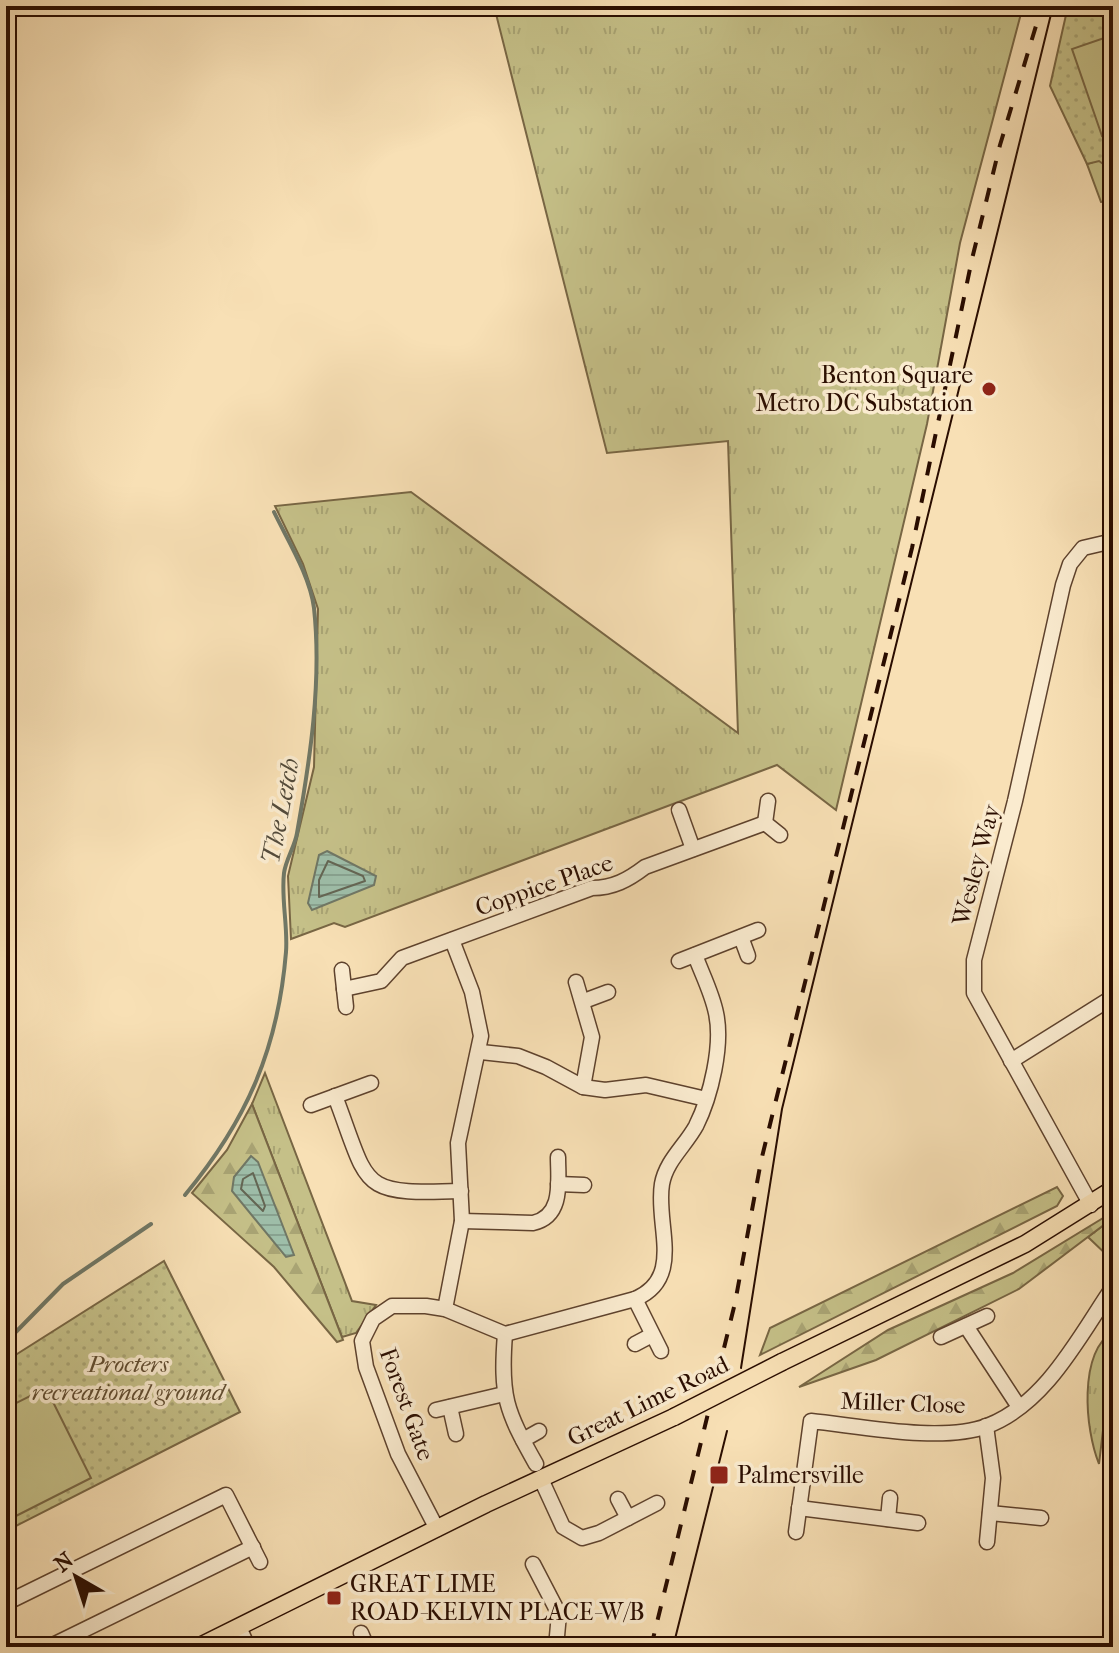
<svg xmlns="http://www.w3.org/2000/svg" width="1119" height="1653" font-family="'IM FELL French Canon',serif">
<defs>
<pattern id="grass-tufts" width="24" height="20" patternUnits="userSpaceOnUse" patternTransform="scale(2)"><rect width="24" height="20" fill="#c5c088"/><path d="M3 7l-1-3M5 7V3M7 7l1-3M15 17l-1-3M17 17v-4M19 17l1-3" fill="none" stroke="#a9a474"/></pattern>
<pattern id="forest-firs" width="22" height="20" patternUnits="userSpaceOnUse" patternTransform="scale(2)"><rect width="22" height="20" fill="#c5c088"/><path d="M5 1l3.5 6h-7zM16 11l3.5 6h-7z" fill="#a9a474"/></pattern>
<pattern id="park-dots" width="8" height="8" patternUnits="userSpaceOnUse" patternTransform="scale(2)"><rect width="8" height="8" fill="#c5c088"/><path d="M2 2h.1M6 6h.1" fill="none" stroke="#a9a474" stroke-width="1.8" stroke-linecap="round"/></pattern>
<pattern id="water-rules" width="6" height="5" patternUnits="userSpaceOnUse" patternTransform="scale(2)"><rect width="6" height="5" fill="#9ebea9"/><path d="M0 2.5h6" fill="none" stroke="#88a290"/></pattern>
</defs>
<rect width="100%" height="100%" fill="#f8e0b5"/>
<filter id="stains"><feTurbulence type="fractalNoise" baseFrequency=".0025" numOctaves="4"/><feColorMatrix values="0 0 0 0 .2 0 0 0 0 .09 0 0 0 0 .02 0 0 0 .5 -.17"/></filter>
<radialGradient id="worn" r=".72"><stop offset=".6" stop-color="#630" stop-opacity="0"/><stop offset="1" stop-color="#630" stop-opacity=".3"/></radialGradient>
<g fill="url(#grass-tufts)" stroke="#786644" stroke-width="2">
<path d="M494,6H1023L960,243L927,424L836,810L777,765L345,927L334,923L291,939L288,876L314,767L318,609L303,564L275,506L411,492L738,733L728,441L607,453Z"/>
<path d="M265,1073L352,1301L376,1305L356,1333L342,1337L252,1104Z"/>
<path d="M1113,1218V1261L1088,1237Z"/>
<path d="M1113,1331V1346L1099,1464C1085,1429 1078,1354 1113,1331Z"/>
</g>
<g fill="url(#forest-firs)" stroke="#786644" stroke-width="2">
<path d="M1099,160L1113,171V201L1101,202L1087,164Z"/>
<path d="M252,1104L343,1340L337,1342L274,1267L192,1193L227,1150Z"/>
<path d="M1057,1187L1063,1196L1057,1206L760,1355L770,1328Z"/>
<path d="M1113,1212V1218L1019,1289L876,1360L799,1387L888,1330L1013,1273Z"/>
</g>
<g fill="url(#park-dots)" stroke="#786644" stroke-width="2">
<path d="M1068,6H1094L1113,23V171L1099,161L1087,164L1050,86Z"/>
<path d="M164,1261L240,1412L6,1531V1361Z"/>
</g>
<g fill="#c5c088" stroke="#786644" stroke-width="2">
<path d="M1113,35V132L1102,136L1072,49Z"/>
<path d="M46,1388L91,1478L6,1521V1408Z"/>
</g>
<g fill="url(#water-rules)" stroke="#707765" stroke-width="2">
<path d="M327,851L376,876L374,885L312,910L308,903L319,855Z"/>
<path d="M251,1156L258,1162L294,1255L286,1257L232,1191L234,1177Z"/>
</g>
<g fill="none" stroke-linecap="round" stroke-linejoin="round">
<g stroke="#646654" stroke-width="2">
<path d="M328,861L363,876L365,881L319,897V880Z"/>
<path d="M253,1173L265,1206L263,1211L241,1189L243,1179Z"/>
</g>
<g stroke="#707765" stroke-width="4">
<path d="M185,1195C247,1120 278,1049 286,952C288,926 281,899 284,873C286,859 295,846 297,833C310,760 322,682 314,608C310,576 288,541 274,512"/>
<path d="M6,1342L63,1284L151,1224"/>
</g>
<defs>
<g id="minor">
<path d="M768,801L765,823L780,835"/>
<path d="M679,810L693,849"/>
<path d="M741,937L748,956"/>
<path d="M679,961L758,930"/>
<path d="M342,970L346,1007"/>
<path d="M576,982L592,1037L583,1087"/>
<path d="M344,989L381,981L402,958L592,888C613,888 628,880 645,867L765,823"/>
<path d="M584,1001L608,992"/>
<path d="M481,1052L518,1056L546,1067L583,1087L605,1090L646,1085L706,1099"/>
<path d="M1011,1061L1113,997"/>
<path d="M335,1096C370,1188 357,1195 461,1191"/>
<path d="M311,1105L371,1083"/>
<path d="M558,1184L584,1185"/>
<path d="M1091,1205L974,993V960L1015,801L1063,585L1070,564L1083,548L1113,541"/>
<path d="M462,1221L533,1223C564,1216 558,1181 558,1157"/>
<path d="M635,1299L661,1351"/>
<path d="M445,1309L462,1221L458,1143L481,1036L472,992L452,940"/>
<path d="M966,1326L1019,1407"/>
<path d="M505,1334C500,1396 506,1411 536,1464"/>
<path d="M941,1337L987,1316"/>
<path d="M635,1344L652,1335"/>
<path d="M450,1407L456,1434"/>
<path d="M436,1410L504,1394"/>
<path d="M986,1426L993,1478L987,1542"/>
<path d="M523,1440L539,1431"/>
<path d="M541,1479L563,1527L582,1538L599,1533L657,1503"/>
<path d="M618,1499L628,1518"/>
<path d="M799,1508L918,1523"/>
<path d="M990,1513L1041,1518"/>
<path d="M888,1519L890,1498"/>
<path d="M437,1529L398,1454L366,1367L362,1341L373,1319L392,1306H426L445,1309L505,1334L635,1299C685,1278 655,1224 662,1184C666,1161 685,1146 696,1126C711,1096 723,1045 716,1013C712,993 702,974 695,955"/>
<path d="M796,1532L811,1421C860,1426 941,1443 987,1426C1046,1404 1080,1335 1113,1287"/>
<path d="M533,1564L559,1614L556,1647"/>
<path d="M6,1603L226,1495L260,1562"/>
<path d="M239,1627L248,1647"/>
<path d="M361,1633L367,1647"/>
<path d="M49,1647L253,1547"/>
</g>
<g id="major">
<path d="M782,1362L1025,1244L1113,1189"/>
<path d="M198,1647L486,1504L674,1417"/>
</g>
</defs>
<use href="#minor" stroke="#5e422d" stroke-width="17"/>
<use href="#major" stroke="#2a0d00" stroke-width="19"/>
<use href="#minor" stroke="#faebcf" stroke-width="14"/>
<use href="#major" stroke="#f8e0b5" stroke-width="16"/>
<g stroke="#2a0d00" stroke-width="2">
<path d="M741,1368L782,1109L1053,6"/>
<path d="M673,1647L727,1431"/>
</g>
<path stroke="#2a0d00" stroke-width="4" stroke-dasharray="14 14" stroke-linecap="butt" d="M651,1647L735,1303L761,1161L912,548L972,259L1000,145L1042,6"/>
<defs>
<path id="major-bridge" d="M674,1417L782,1362"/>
</defs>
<use href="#major-bridge" stroke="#2a0d00" stroke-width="19" stroke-linecap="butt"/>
<use href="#major-bridge" stroke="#f8e0b5" stroke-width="16"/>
</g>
<g fill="#8f2418" stroke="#faebcf" stroke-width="3">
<circle cx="989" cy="389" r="8"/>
<rect x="709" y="1465" width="20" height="20" rx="4"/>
<rect x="326" y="1590" width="16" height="16" rx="4"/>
</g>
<g text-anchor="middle" stroke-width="7" stroke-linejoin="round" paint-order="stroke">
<g font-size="24" fill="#2a0d00" stroke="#faebcf" text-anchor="start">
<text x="973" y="383" text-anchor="end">Benton Square<tspan x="973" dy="28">Metro DC Substation</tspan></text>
<text x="737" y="1483">Palmersville</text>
<text x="350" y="1592">GREAT LIME<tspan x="350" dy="28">ROAD-KELVIN PLACE-W/B</tspan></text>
</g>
<g font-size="24" fill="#2a0d00" stroke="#faebcf">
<text transform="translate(976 865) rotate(-75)" y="8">Wesley Way</text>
<text transform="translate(544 885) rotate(-19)" y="8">Coppice Place</text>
<text transform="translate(648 1401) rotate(-26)" y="8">Great Lime Road</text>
<text transform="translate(903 1403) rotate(2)" y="8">Miller Close</text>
<text transform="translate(407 1404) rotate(70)" y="8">Forest Gate</text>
</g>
<g font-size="24" font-style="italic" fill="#604c30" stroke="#faebcf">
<text x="128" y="1372">Procters<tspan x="128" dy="28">recreational ground</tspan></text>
</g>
<g font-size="26" font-style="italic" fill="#534b3b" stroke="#faebcf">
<text transform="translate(280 811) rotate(-79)" y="9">The Letch</text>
</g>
</g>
<rect width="1119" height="1653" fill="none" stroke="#f8e0b5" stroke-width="32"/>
<rect x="8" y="8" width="1103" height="1637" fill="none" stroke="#2a0d00" stroke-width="4"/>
<rect x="16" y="16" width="1087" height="1621" fill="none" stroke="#2a0d00" stroke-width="2"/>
<g transform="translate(76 1577) rotate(321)" stroke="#faebcf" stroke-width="6" paint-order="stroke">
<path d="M0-6L14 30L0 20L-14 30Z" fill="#2a0d00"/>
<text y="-12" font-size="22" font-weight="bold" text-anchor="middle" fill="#2a0d00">N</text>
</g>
<rect width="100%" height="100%" filter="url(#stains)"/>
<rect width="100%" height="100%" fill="url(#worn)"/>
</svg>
